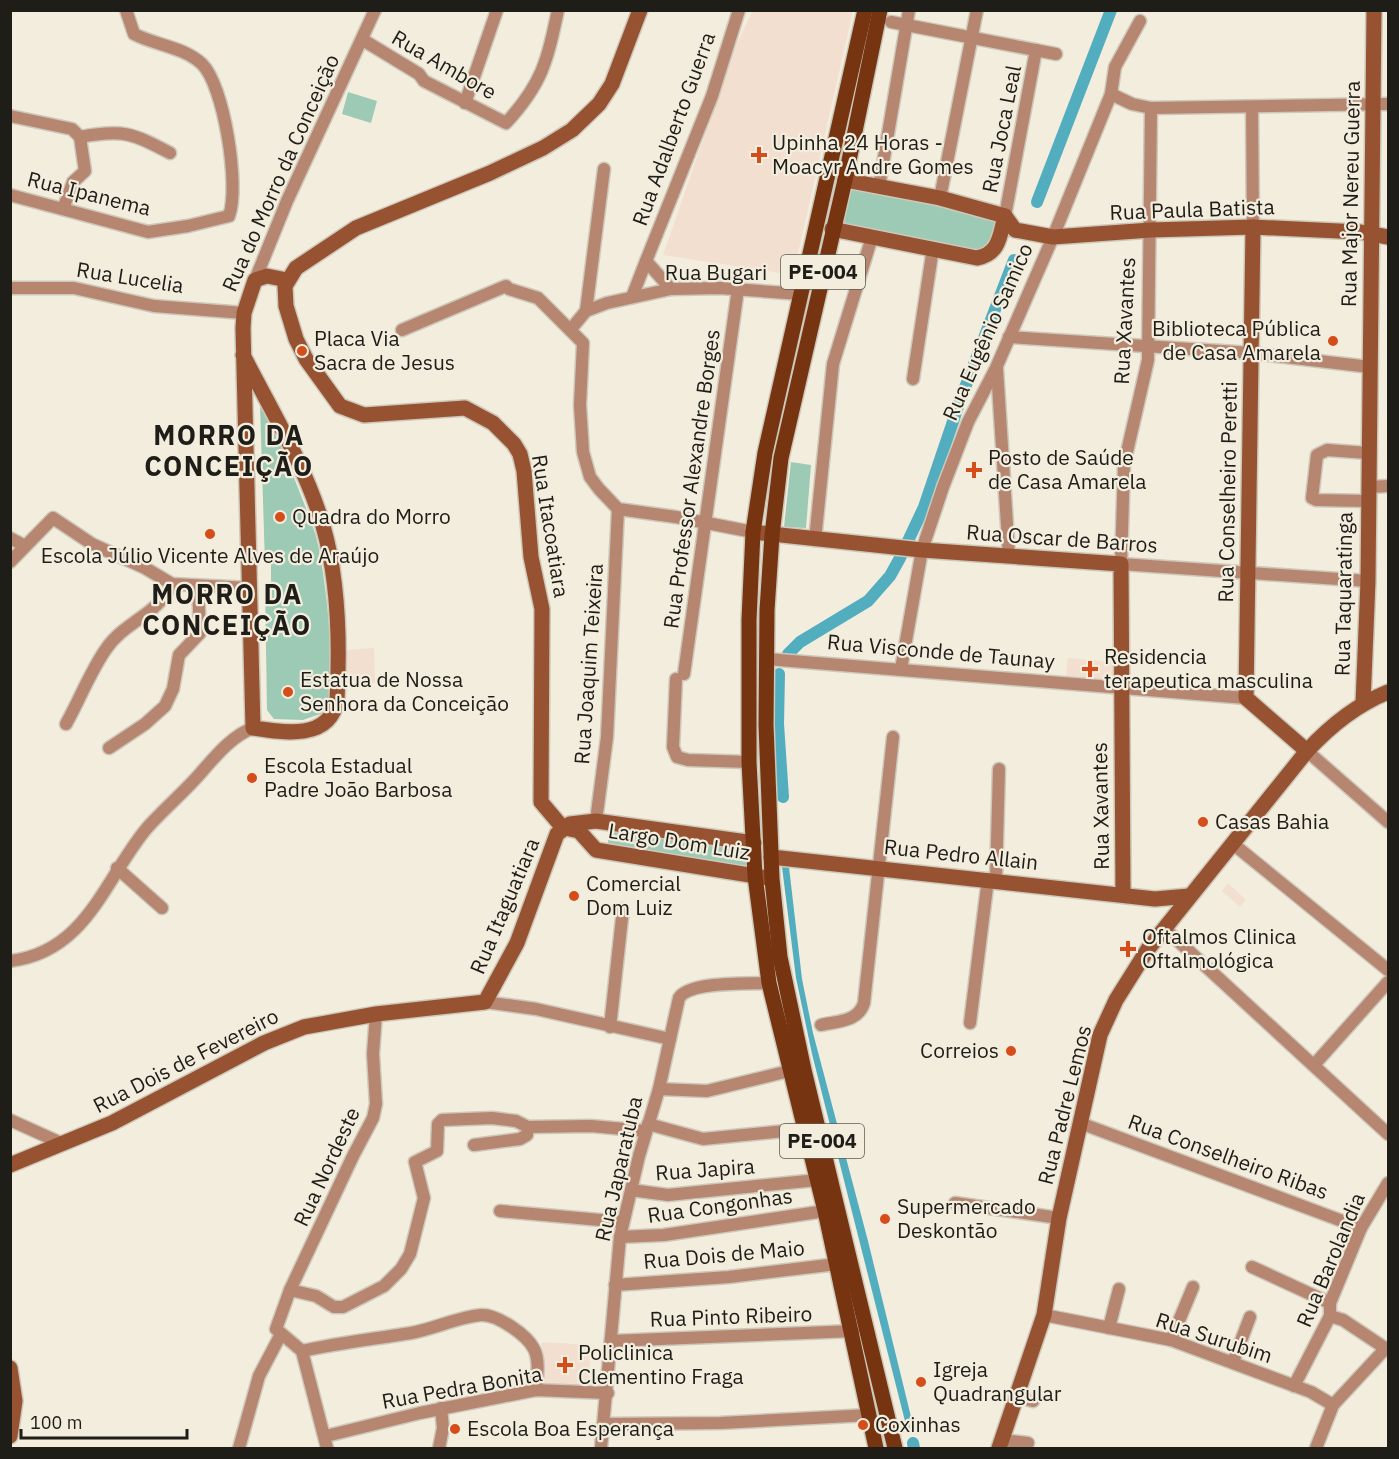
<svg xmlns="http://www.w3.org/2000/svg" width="1399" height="1459" font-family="'IBM Plex Sans',sans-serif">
<rect width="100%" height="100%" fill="#f3edde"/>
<g fill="#f3dfd0">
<path d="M753,10L853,11L793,275L663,255L736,45Z"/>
<path d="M374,648L375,683H347V650Z"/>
<path d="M1068,658L1114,662V676L1110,679L1066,676Z"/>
<path d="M1228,883L1246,900L1240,907L1222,891Z"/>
<path d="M542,1342L591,1345L588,1388L539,1386Z"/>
</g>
<g fill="#9dcab4">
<path d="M348,92L377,101L371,123L342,114Z"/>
<path d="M851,188L993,215L996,222L990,246L980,250L842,224L847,191Z"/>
<path d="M265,404C280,447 300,489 315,533C324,561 341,693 323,713L303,720L274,719L267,710L265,585H271V565L265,564L260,405Z"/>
<path d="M791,462L811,465L806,528L784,527Z"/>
<path d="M612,830L749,847L751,869L608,847V835Z"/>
</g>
<path fill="#52aebf" d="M782,867H789L802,979L813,1033L868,1241L915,1433L907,1429L812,1054L796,978Z"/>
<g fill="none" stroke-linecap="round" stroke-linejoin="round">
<g stroke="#52aebf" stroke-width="12">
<path d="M1037,202L1111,10"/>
<path d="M788,654L800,642L868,601L890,576L900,558L924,507L961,398L1014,260"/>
<path d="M779,674L778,724L783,797"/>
<path d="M913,1443L914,1448"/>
</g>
<defs>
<g id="street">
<path d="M891,22L1056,54"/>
<path d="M363,40L419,74L424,81L506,123C542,84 547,62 558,10"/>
<path d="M1111,94L1132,104L1151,108L1388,104"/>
<path d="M465,103L497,10"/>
<path d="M1252,107L1253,227"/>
<path d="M1151,108L1148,360L1124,465L1121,564L1368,581"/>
<path d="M10,116L72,129L80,137L85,171L73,182L63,209"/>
<path d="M80,137C123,129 132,133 170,153"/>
<path d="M879,187L909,10"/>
<path d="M10,195L148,232L188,226L229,216C240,187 224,85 202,64C184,47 155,45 134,34L126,10"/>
<path d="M940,198L977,10"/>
<path d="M1005,216L1036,50"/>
<path d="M255,280L287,201L375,10"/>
<path d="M10,288H74L154,306L244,313"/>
<path d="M671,289L646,261L712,96L739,10"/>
<path d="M632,297L646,261"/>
<path d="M586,311L604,169"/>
<path d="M571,329L586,311L607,303L671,289L720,288L800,294"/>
<path d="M402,330L506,286L509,289L538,298L583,343L580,405L583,452L590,477L599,489L618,509L676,517L753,532"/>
<path d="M1009,337L1251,353L1370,367"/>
<path d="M997,369L1009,556"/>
<path d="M913,379L933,248"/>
<path d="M1368,487L1388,486"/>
<path d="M1367,501L1316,500L1312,498L1317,455L1327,450L1368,453"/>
<path d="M10,538L25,546"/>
<path d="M815,540L833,364L872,237"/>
<path d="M10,562L53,518L92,544L145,568L172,584L249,588"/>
<path d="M767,659L1246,698"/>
<path d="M901,669L922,550L943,487L968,422L996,368L1053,237L1111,94L1115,67L1140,21"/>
<path d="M684,674L738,289"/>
<path d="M676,679L673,747L677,757L688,760L749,762"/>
<path d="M66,724C80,699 90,672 106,649C125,621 158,615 172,584"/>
<path d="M109,748L145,724L165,706L173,689L179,655L200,633L198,586"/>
<path d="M1307,751L1388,822"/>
<path d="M596,821L607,737L618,509"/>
<path d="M1232,843L1388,970"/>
<path d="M117,868L162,908"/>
<path d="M996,879L999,769"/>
<path d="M1164,928L1388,1134"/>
<path d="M10,961C87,952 105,878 147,828C163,810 182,794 198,776C214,758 231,736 253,728"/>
<path d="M485,1002L536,1009L670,1039"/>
<path d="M970,1023L988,879"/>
<path d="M821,1025C838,1021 858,1022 864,1003L893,737"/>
<path d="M610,1027L623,909"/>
<path d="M1314,1065L1388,982"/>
<path d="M659,1089L707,1091L789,1071"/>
<path d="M10,1120L61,1143"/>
<path d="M1080,1123L1361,1228"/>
<path d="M648,1124L703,1139L805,1129"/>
<path d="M474,1145L520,1139L527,1135L528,1127"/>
<path d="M631,1190L668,1195L817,1180"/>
<path d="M955,1203L1059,1218"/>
<path d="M500,1211L623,1222"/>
<path d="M620,1237L664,1235L825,1211"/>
<path d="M1252,1267L1330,1303"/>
<path d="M615,1285L729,1277L837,1264"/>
<path d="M290,1290L316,1296L334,1307H343L384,1286L401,1269L410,1254L424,1198L415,1162L437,1151L438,1124L442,1120L492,1118L516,1121L528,1127L591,1126L646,1131"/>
<path d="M1044,1315L1171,1340L1311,1392L1333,1405"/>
<path d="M1330,1316L1343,1320L1388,1350"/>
<path d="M1109,1328L1119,1289"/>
<path d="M1171,1340L1193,1287"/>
<path d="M611,1341L853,1331"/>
<path d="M302,1351L276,1329L290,1290L353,1156L373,1118L376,1104L373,1054L376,1014"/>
<path d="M302,1351C338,1343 374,1339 411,1333C434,1329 458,1317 481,1315C497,1314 527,1335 534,1349C540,1361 537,1377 536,1390"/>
<path d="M302,1351L327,1448"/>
<path d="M1233,1362L1250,1317"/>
<path d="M1294,1386L1330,1316V1303L1361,1228L1388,1183"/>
<path d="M1018,1397L1033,1401"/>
<path d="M605,1424L720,1423L869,1415"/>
<path d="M326,1436L420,1413L536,1390L608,1393"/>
<path d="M1002,1440L1028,1443"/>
<path d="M239,1448L259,1376L281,1334"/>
<path d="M439,1448L443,1428L441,1408"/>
<path d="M601,1448L620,1237L639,1156L659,1089L679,998C689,981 749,984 769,983"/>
<path d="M1316,1448L1333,1405L1385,1349"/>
</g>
<g id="secondary">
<path d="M1005,216L1015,230L1053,237L1151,230L1253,227L1360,232L1388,237"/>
<path d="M1253,227L1246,698L1307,751"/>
<path d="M832,229L977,258C1000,254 1000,234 1005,216L940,198L845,180"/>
<path d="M243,355C271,410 306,467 323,526C339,581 340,643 337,700C330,740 285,733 253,728L243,328L244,313L255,280L267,276L287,280"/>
<path d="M753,532L922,550L1121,564L1123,894"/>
<path d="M1363,703L1368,581L1374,10"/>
<path d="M563,828L541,802L542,609L531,557L524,471L520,454L514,444L493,423L465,408L364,415L340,406L306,359L296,339L286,306L285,286L296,268L356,228L490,173L543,148L572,130L599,104L612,84L640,10"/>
<path d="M565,828L579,831L596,850L768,878"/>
<path d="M771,857L1155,899L1189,896"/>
<path d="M10,1165L112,1123L264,1043L304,1027L376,1014L485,1002L517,943L557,834L570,824L596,821L754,843"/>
<path d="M10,1368L15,1401L10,1436"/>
<path d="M999,1448L1044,1315L1059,1218L1100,1035L1116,1000L1148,949L1307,751C1331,725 1356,705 1388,692"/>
</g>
<g id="primary">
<path d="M865,10L765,453L753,532L749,620V762L755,876L769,983L825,1211L876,1448"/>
<path d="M880,10L845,180L781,458L772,535L767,610L766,725L772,879L780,957L804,1070L895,1448"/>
</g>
</defs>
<use href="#street" stroke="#cdc8ba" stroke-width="15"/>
<use href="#secondary" stroke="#cdc8ba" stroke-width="18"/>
<use href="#primary" stroke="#cdc8ba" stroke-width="18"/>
<use href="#street" stroke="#b68670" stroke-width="12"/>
<use href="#secondary" stroke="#975331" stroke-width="15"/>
<use href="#primary" stroke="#763510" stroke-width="15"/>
</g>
<g fill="#d44d1b" stroke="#f3edde" stroke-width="2">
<path d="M756 146h6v6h6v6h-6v6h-6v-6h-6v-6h6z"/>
<circle cx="1333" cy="341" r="6"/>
<circle cx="302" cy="351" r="6"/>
<path d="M971 461h6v6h6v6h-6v6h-6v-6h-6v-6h6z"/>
<circle cx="280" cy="517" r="6"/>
<circle cx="210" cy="534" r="6"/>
<path d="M1087 660h6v6h6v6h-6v6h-6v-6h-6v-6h6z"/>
<circle cx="288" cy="692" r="6"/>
<circle cx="252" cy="778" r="6"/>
<circle cx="1203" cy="822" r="6"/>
<circle cx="574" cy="896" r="6"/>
<path d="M1125 940h6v6h6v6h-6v6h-6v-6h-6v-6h6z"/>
<circle cx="1011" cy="1051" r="6"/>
<circle cx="885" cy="1219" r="6"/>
<path d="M562 1356h6v6h6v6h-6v6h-6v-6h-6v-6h6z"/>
<circle cx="921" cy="1382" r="6"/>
<circle cx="863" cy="1425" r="6"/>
<circle cx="455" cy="1429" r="6"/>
</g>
<g text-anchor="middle" stroke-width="4.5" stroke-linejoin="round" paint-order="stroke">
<g fill="#f3edde" stroke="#5f5b53" stroke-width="1.5">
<rect x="781" y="255" width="84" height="34" rx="4.5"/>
<rect x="780" y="1124" width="84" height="34" rx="4.5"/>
</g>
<g font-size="20" font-weight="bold" fill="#1f1d18">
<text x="823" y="279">PE-004</text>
<text x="822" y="1148">PE-004</text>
</g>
<g font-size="21" fill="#1f1d18" stroke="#f3edde">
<text transform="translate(444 65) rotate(30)" y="7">Rua Ambore</text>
<text transform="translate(674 129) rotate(-70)" y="7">Rua Adalberto Guerra</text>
<text transform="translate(1002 129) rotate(-79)" y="7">Rua Joca Leal</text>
<text transform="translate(281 173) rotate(-66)" y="7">Rua do Morro da Conceição</text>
<text transform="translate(89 194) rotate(14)" y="7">Rua Ipanema</text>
<text transform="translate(1351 194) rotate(-89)" y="7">Rua Major Nereu Guerra</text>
<text transform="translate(1192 210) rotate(-2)" y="7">Rua Paula Batista</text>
<text x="716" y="280">Rua Bugari</text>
<text transform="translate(130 278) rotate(9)" y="7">Rua Lucelia</text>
<text transform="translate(1125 321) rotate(-87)" y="7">Rua Xavantes</text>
<text transform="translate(988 332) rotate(-66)" y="7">Rua Eugênio Samico</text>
<text transform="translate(692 479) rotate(-82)" y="7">Rua Professor Alexandre Borges</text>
<text transform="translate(1228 492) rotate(-89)" y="7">Rua Conselheiro Peretti</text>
<text transform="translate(550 526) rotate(81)" y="7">Rua Itacoatiara</text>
<text transform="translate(1062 539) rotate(4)" y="7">Rua Oscar de Barros</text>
<text transform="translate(1344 594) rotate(-89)" y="7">Rua Taquaratinga</text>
<text transform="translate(941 652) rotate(5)" y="7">Rua Visconde de Taunay</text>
<text transform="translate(589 664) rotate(-86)" y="7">Rua Joaquim Teixeira</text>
<text transform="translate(1101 806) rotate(-91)" y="7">Rua Xavantes</text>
<text transform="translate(679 842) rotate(9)" y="7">Largo Dom Luiz</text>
<text transform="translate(961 855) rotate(6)" y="7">Rua Pedro Allain</text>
<text transform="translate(505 906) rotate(-67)" y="7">Rua Itaguatiara</text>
<text transform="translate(186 1061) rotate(-27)" y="7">Rua Dois de Fevereiro</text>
<text transform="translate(1065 1105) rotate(-76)" y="7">Rua Padre Lemos</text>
<text transform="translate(1228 1157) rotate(20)" y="7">Rua Conselheiro Ribas</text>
<text transform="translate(327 1167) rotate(-65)" y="7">Rua Nordeste</text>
<text transform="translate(619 1169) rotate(-77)" y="7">Rua Japaratuba</text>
<text transform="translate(705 1170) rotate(-4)" y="7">Rua Japira</text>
<text transform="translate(720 1206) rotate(-8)" y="7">Rua Congonhas</text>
<text transform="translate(724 1255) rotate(-5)" y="7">Rua Dois de Maio</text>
<text transform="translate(1331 1260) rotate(-67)" y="7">Rua Barolandia</text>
<text transform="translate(731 1317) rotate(-2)" y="7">Rua Pinto Ribeiro</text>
<text transform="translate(1214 1338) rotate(18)" y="7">Rua Surubim</text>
<text transform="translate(462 1388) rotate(-10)" y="7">Rua Pedra Bonita</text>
</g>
<g font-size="21" fill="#1f1d18" stroke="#f3edde" text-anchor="start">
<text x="772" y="150">Upinha 24 Horas -<tspan x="772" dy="24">Moacyr Andre Gomes</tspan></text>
<text x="1321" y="336" text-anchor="end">Biblioteca Pública<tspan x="1321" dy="24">de Casa Amarela</tspan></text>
<text x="314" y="346">Placa Via<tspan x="314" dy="24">Sacra de Jesus</tspan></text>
<text x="988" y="465">Posto de Saúde<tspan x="988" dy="24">de Casa Amarela</tspan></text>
<text x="292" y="524">Quadra do Morro</text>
<text x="210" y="563" text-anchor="middle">Escola Júlio Vicente Alves de Araújo</text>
<text x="1104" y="664">Residencia<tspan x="1104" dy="24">terapeutica masculina</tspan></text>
<text x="300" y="687">Estatua de Nossa<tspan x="300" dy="24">Senhora da Conceição</tspan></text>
<text x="264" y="773">Escola Estadual<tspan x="264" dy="24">Padre João Barbosa</tspan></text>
<text x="1215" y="829">Casas Bahia</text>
<text x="586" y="891">Comercial<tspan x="586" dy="24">Dom Luiz</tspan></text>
<text x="1142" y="944">Oftalmos Clinica<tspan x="1142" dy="24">Oftalmológica</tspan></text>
<text x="999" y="1058" text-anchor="end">Correios</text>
<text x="897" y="1214">Supermercado<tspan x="897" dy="24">Deskontão</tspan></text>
<text x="578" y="1360">Policlinica<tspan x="578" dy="24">Clementino Fraga</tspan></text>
<text x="933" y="1377">Igreja<tspan x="933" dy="24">Quadrangular</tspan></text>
<text x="875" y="1432">Coxinhas</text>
<text x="467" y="1436">Escola Boa Esperança</text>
</g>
<g font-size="27" font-weight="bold" letter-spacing="1.5" fill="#1f1d18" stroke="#f3edde">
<text x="229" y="445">MORRO DA<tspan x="229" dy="31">CONCEIÇÃO</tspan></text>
<text x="227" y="604">MORRO DA<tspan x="227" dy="31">CONCEIÇÃO</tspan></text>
</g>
</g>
<rect width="1399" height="1459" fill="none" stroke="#1f1d18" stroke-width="24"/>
<path d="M21 1429v9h166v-9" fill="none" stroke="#1f1d18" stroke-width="3"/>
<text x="30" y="1429" font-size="18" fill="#1f1d18" stroke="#f3edde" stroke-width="4.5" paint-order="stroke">100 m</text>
</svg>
